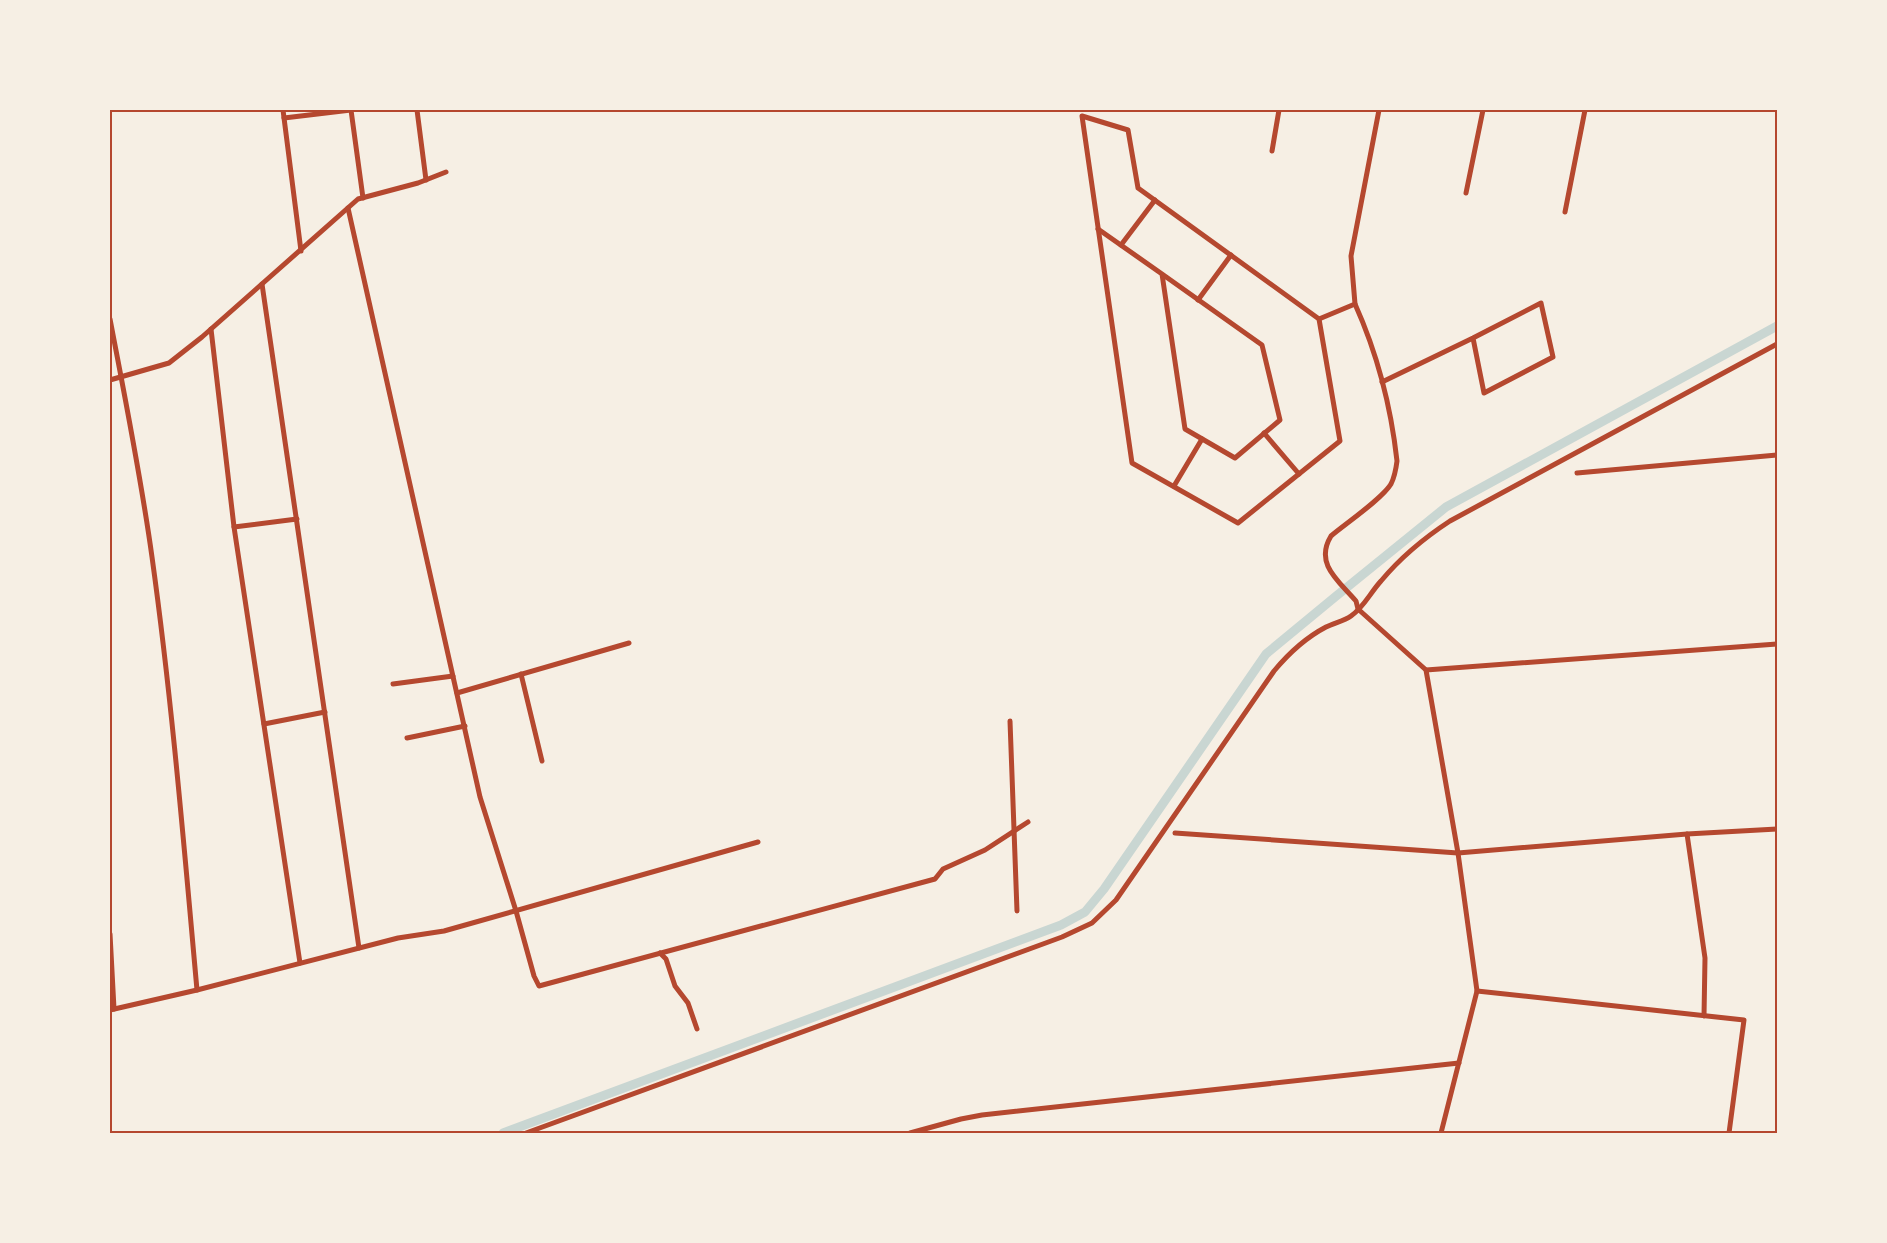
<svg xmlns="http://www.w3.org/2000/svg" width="1887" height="1243" font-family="Jost,sans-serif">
<rect width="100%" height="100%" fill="#f6efe4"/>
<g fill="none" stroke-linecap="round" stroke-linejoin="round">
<path stroke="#c9d6d2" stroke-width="9" d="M503,1133L1061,925L1085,912L1104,889L1266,654L1335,597L1446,507L1777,326"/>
<g stroke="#b5482f" stroke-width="5">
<path d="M283,110L301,251"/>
<path d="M351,110L363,198"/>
<path d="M417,110L426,180"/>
<path d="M1082,116L1128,130L1138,188L1319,319L1340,441L1238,523L1132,463Z"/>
<path d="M284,118L351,110"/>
<path d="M1272,151L1279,110"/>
<path d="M1466,193L1483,110"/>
<path d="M348,208L480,797L516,911L534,976L539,986L935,879L943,869L985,850L1028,822"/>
<path d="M1565,212L1585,110"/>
<path d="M1098,229L1162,274L1185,429L1235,458L1280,420L1262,345L1162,274"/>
<path d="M1121,245L1155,200"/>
<path d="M262,284L359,948"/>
<path d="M1198,300L1231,255"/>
<path d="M1355,304C1377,353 1391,407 1397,461C1396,469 1395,476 1391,484C1382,499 1345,524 1331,536C1314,564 1339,581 1356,601L1358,609L1426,670L1458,853L1477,991L1441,1133"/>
<path d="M110,319C125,398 141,477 152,557C172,701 184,846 197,990"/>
<path d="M1319,319L1355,304L1351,256L1379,110"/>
<path d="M211,329L234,527L300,963"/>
<path d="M110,380L169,363L202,337L358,199L418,183L446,172"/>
<path d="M1382,382L1473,338L1541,303L1553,357L1484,393L1473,338"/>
<path d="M1264,433L1299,474"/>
<path d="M1577,473L1777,455"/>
<path d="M1174,486L1202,439"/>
<path d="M234,527L297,519"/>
<path d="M1426,670L1777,644"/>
<path d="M521,674L542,761"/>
<path d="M393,684L453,676"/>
<path d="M457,693L629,643"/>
<path d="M1010,721L1017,911"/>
<path d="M264,724L325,712"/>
<path d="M407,738L465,726"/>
<path d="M1175,833L1458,853L1687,834L1777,829"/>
<path d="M1687,834L1705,958L1704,1016"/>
<path d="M110,934L114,1009"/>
<path d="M660,953L666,959L675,986L688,1003L697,1029"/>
<path d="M1477,991L1744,1020L1729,1133"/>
<path d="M110,1010L197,990L398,938L444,931L758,842"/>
<path d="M526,1133L1062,937L1092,923L1116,900L1274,671C1289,653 1305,638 1326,627C1334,623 1344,621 1351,616C1364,607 1370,593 1381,581C1401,557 1424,538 1450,521L1777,344"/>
<path d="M910,1133L961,1119L982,1115L1459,1063"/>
</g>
</g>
<rect width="1887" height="1243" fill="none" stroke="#f6efe4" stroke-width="222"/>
<rect x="111" y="111" width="1665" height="1021" fill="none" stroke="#b5482f" stroke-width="2"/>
</svg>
